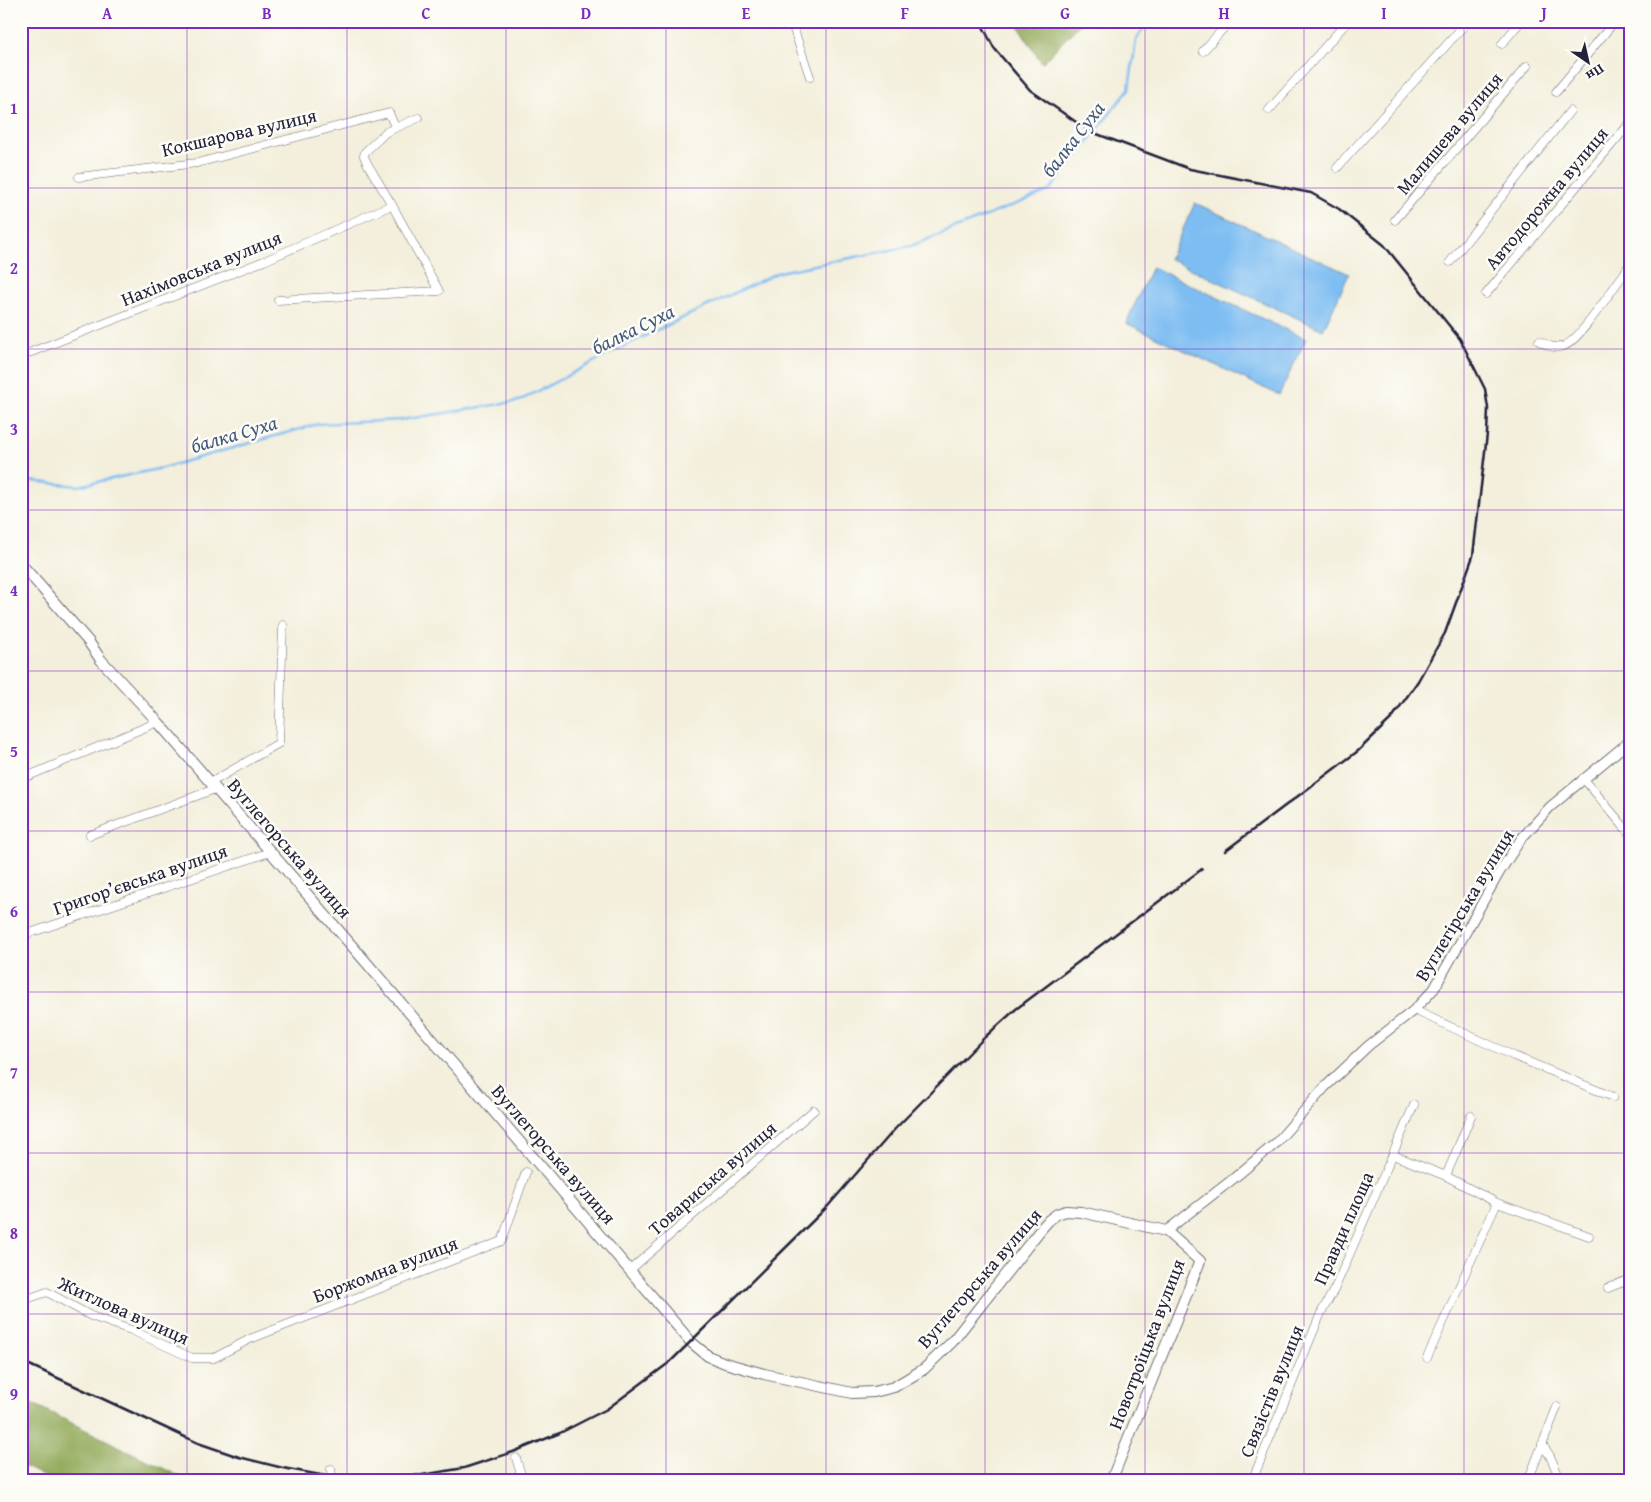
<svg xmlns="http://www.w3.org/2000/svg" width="1651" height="1502" font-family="'Gentium Book Plus',serif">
<rect width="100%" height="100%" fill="#fdfcf7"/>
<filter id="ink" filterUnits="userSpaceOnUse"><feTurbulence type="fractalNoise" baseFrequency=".02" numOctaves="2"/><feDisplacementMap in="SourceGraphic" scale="10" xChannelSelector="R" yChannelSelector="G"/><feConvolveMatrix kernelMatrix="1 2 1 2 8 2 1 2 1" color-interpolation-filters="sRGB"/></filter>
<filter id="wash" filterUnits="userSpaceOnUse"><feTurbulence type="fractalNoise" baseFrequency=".0096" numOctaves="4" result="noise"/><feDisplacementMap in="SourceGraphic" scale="20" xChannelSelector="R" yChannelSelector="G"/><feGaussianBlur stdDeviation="1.12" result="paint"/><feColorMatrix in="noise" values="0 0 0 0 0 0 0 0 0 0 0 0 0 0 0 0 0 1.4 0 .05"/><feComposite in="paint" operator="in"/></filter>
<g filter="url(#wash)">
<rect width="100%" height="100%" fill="#f3efdc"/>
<g fill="#95ac5e" stroke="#5c674c">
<path d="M1015,21H1083L1042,63Z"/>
<path d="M21,1398L189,1481H53L21,1465Z"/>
</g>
<g fill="#7ebdf2" stroke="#507096">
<path d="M1195,203L1349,274L1323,330L1169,259Z"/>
<path d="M1152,267L1306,339L1279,395L1126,323Z"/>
</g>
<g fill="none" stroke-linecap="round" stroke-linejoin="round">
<path stroke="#7ebdf2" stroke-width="2.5" d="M21,480L78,486L162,468L318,424L401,420L519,401L630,343L779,272L911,246L1049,191L1129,89L1136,40L1148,21"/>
</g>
</g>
<g filter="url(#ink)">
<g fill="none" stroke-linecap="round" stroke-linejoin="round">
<defs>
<g id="minor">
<path d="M791,21L810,77"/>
<path d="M1502,44L1521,21"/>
<path d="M1203,51L1230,21"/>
<path d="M1556,92L1615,21"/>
<path d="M1269,110L1348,21"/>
<path d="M1337,168L1468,21"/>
<path d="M79,177L197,163L389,113L395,127"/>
<path d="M1395,220L1527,66"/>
<path d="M1450,262L1570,111"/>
<path d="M1486,294L1630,123"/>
<path d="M278,300L439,291L392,205"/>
<path d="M1539,341C1547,345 1554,349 1564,346C1580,340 1612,289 1624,274L1630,263"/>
<path d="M21,356L264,261L392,205L367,163L364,156L365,152L386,132L418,118"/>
<path d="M1583,778L1630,834"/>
<path d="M21,779L158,722"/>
<path d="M210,783L279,743L283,625"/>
<path d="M90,835L215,789"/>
<path d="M21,936L270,852"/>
<path d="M1414,1010L1514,1056L1613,1097"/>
<path d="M1393,1155L1446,1176L1497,1203L1589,1236"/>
<path d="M1446,1176L1471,1116"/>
<path d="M630,1270L814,1110"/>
<path d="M1608,1288L1630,1279"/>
<path d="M21,1301L47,1292L91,1316L131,1330L192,1358H214L250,1339L502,1241L526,1172"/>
<path d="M1427,1358L1497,1203"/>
<path d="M1542,1444L1550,1456L1561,1481"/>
<path d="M516,1458L523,1481"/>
<path d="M331,1469L332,1481"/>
<path d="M1252,1481L1321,1313L1335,1288L1414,1105"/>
<path d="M1528,1481L1557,1407"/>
</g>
<path id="tertiary" d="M1166,1231L1233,1179L1276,1143L1325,1087L1368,1046L1414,1010L1434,989L1499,873L1521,839L1550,807L1630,741"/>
<path id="secondary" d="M21,564L88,641L101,660L158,722L365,961L691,1342L708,1356L725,1363L764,1374L852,1393L874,1392L894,1387L924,1369L952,1342L1041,1229L1049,1220L1057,1214L1066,1211L1081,1212L1166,1231L1200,1261L1111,1481"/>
</defs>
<use href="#minor" stroke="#6b6a73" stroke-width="9"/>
<use href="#tertiary" stroke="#6b6a73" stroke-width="11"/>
<use href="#secondary" stroke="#6b6a73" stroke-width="12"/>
<use href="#minor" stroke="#fff" stroke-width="8"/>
<use href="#tertiary" stroke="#fff" stroke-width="9"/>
<use href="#secondary" stroke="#fff" stroke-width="10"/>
<g stroke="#22223b" stroke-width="2.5">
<path d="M980,21L994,48L1030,90L1089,131L1190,169L1311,193L1339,209L1384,245L1460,339L1485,389L1488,408L1487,434L1473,556L1445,633L1418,681L1392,718L1358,751L1225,851"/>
<path d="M21,1361L198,1443L239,1457L283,1468L326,1476L375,1478L422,1475L464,1468L513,1452L560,1433L607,1409L670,1362L828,1206L895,1129L985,1037L1016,1009L1202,869"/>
</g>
</g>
</g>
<path fill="none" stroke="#7b2cbf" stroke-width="1" stroke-opacity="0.55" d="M187,21V1481M347,21V1481M506,21V1481M666,21V1481M826,21V1481M985,21V1481M1145,21V1481M1304,21V1481M1464,21V1481M21,188H1630M21,349H1630M21,510H1630M21,671H1630M21,831H1630M21,992H1630M21,1153H1630M21,1314H1630"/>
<g text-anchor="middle" stroke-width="5" stroke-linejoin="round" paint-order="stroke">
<g font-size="19" fill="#22223b" stroke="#fdfcf7">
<text transform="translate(239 132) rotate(-13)" y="7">Кокшарова вулиця</text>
<text transform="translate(1449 133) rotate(-50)" y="7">Малишева вулиця</text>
<text transform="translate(1546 198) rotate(-50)" y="7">Автодорожна вулиця</text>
<text transform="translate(201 268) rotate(-22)" y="7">Нахімовська вулиця</text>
<text transform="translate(290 848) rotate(49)" y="7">Вуглегорська вулиця</text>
<text transform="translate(140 879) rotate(-19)" y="7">Григор’євська вулиця</text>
<text transform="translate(1464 905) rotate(-59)" y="7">Вуглегірська вулиця</text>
<text transform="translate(554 1154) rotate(49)" y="7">Вуглегорська вулиця</text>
<text transform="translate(712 1178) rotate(-41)" y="7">Товариська вулиця</text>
<text transform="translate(1343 1228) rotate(-66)" y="7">Правди площа</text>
<text transform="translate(385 1269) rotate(-21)" y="7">Боржомна вулиця</text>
<text transform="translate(979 1278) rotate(-49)" y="7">Вуглегорська вулиця</text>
<text transform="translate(124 1310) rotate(24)" y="7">Житлова вулиця</text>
<text transform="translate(1146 1344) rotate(-69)" y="7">Новотроїцька вулиця</text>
<text transform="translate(1271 1391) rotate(-68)" y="7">Связістів вулиця</text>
</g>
<g font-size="20" font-style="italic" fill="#42587b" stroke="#fdfcf7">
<text transform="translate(1073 139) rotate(-52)" y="7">балка Суха</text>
<text transform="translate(633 329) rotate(-26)" y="7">балка Суха</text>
<text transform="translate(234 434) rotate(-16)" y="7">балка Суха</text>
</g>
</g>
<rect width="1651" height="1502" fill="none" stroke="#fdfcf7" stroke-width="55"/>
<g transform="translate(1588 62) rotate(146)" stroke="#fdfcf7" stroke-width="4" paint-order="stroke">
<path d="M0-4L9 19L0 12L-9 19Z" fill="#22223b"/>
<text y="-8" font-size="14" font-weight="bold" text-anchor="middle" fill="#22223b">Пн</text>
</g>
<rect x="28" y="28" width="1596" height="1446" fill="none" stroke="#7b2cbf" stroke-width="2"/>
<g font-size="16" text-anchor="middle" font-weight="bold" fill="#7b2cbf">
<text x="107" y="19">A</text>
<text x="267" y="19">B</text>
<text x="426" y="19">C</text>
<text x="586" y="19">D</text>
<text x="746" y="19">E</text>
<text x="905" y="19">F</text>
<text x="1065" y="19">G</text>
<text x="1224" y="19">H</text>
<text x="1384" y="19">I</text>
<text x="1544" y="19">J</text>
<text x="14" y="114">1</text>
<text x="14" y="274">2</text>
<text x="14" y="435">3</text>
<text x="14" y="596">4</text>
<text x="14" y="757">5</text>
<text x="14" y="917">6</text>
<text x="14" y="1078">7</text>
<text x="14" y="1239">8</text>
<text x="14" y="1400">9</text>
</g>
</svg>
